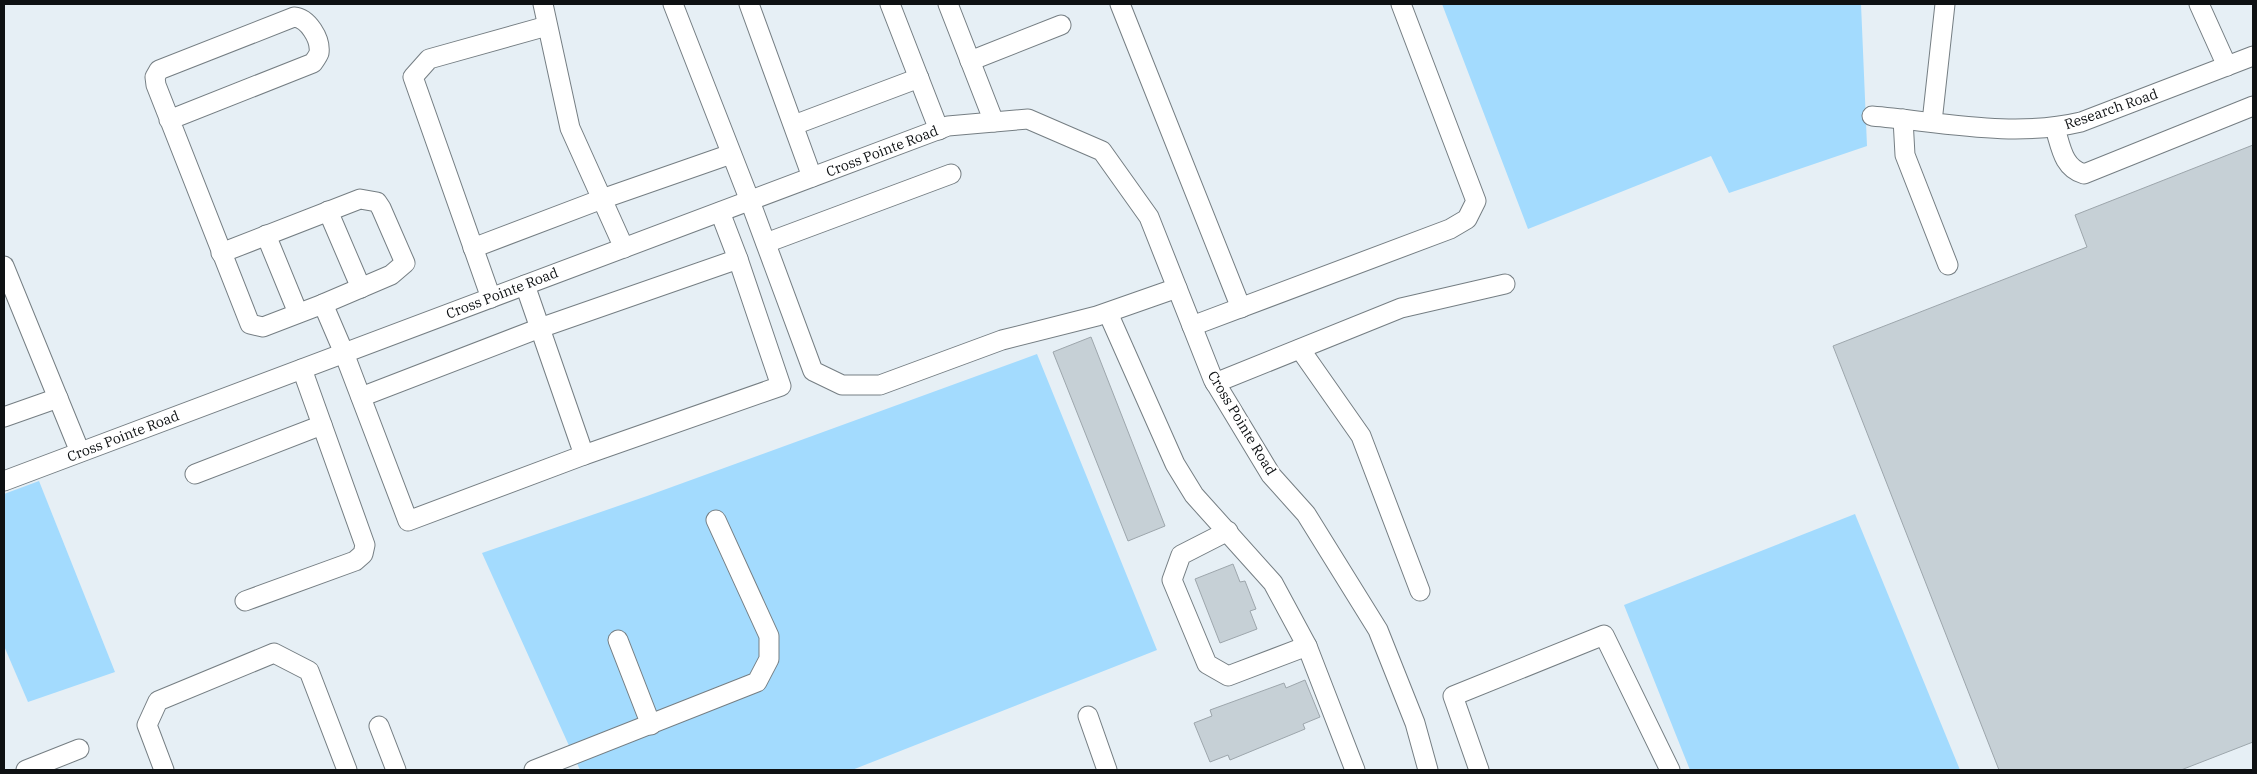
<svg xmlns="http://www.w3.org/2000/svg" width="2257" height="774" font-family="'IBM Plex Serif',serif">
<rect width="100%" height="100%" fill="#e6eff5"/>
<g fill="#a3dbfe">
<path d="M1442,4H1861L1867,146L1729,193L1711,156L1528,229Z"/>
<path d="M1037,354L1157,650L852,770H580L482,553L647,496Z"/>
<path d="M39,481L115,672L28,702L4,646V494Z"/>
<path d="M1855,514L1960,770H1690L1624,605Z"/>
</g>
<g fill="#c6d0d6" stroke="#9da6ac">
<path d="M2253,145V742L2181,770H1999L1833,346L2087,247L2075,215Z"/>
<path d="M1091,337L1165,526L1128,541L1053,352Z"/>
<path d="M1233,564L1240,582L1245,581L1256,609L1250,611L1257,629L1220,643L1195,579Z"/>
<path d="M1305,680L1320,717L1303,724L1305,729L1230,760L1228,755L1210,762L1194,723L1212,716L1210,710L1221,706L1284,683L1286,688Z"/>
</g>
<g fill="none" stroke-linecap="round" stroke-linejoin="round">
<defs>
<g id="minor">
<path d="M543,4L570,128L624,248"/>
<path d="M673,4L750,201L813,371L842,385H880L1002,340L1097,316L1177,288"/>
<path d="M749,4L812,177"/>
<path d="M890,4L939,130"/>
<path d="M948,4L994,122"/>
<path d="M1120,4L1241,308"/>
<path d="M2199,4L2227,66"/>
<path d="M970,61L1061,25"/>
<path d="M1872,116C1941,122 2013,138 2081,122L2253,56"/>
<path d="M1903,119L1905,155L1948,265"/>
<path d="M169,120L313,63C315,60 318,56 319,53C321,39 308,18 294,17L159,70L155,77L156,85L250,324L263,327L323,304L344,353L408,521L584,455L525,285"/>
<path d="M1932,122L1945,4"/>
<path d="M794,125L919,78"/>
<path d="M2055,128C2061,147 2063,168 2084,174L2253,106"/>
<path d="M328,211L361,288"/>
<path d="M266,235L298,313"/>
<path d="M766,243L951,174"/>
<path d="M473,248L602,199L731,154"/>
<path d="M221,253L360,199L377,202L381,208L405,263L391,275L323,304"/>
<path d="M4,266L80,452"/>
<path d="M491,298L413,77L429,59L547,26"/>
<path d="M1108,313L1175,464L1194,495L1273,583L1307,646L1355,770"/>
<path d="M1192,326L1450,229L1467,219L1476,201L1401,4"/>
<path d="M1300,349L1361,436L1420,591"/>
<path d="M1215,383L1401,308L1505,284"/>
<path d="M361,397L540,328L738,259L720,212"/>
<path d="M4,417L58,398"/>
<path d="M584,455L781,386L738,259"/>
<path d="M195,474L322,425"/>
<path d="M4,481L948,126L1028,119L1102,151L1149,217L1213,379L1271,475L1306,514L1378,630L1415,723L1428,770"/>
<path d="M1228,531L1181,555L1172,580L1207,664L1228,676L1307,646"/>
<path d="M245,601L355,561L363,554L365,545L302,369"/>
<path d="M618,640L651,725"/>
<path d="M1088,716L1107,770"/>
<path d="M379,726L396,770"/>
<path d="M26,770L79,749"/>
<path d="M164,770L147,725L158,701L274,653L309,671L347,770"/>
<path d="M534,770L757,682L769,659V636L716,520"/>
<path d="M1479,770L1453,696L1604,635L1670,770"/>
</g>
</defs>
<use href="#minor" stroke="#757e83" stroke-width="21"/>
<use href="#minor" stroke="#fff" stroke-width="19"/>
</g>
<g text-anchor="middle" stroke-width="5" stroke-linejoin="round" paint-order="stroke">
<g font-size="14" fill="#0e1113" stroke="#fff">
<text transform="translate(2111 109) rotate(-19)" y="5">Research Road</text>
<text transform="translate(882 151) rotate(-21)" y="5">Cross Pointe Road</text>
<text transform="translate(502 293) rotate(-21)" y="5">Cross Pointe Road</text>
<text transform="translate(1242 423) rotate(59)" y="5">Cross Pointe Road</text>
<text transform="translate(123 436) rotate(-21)" y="5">Cross Pointe Road</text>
</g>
</g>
<rect width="2257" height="774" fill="none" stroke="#0e1113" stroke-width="10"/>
</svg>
